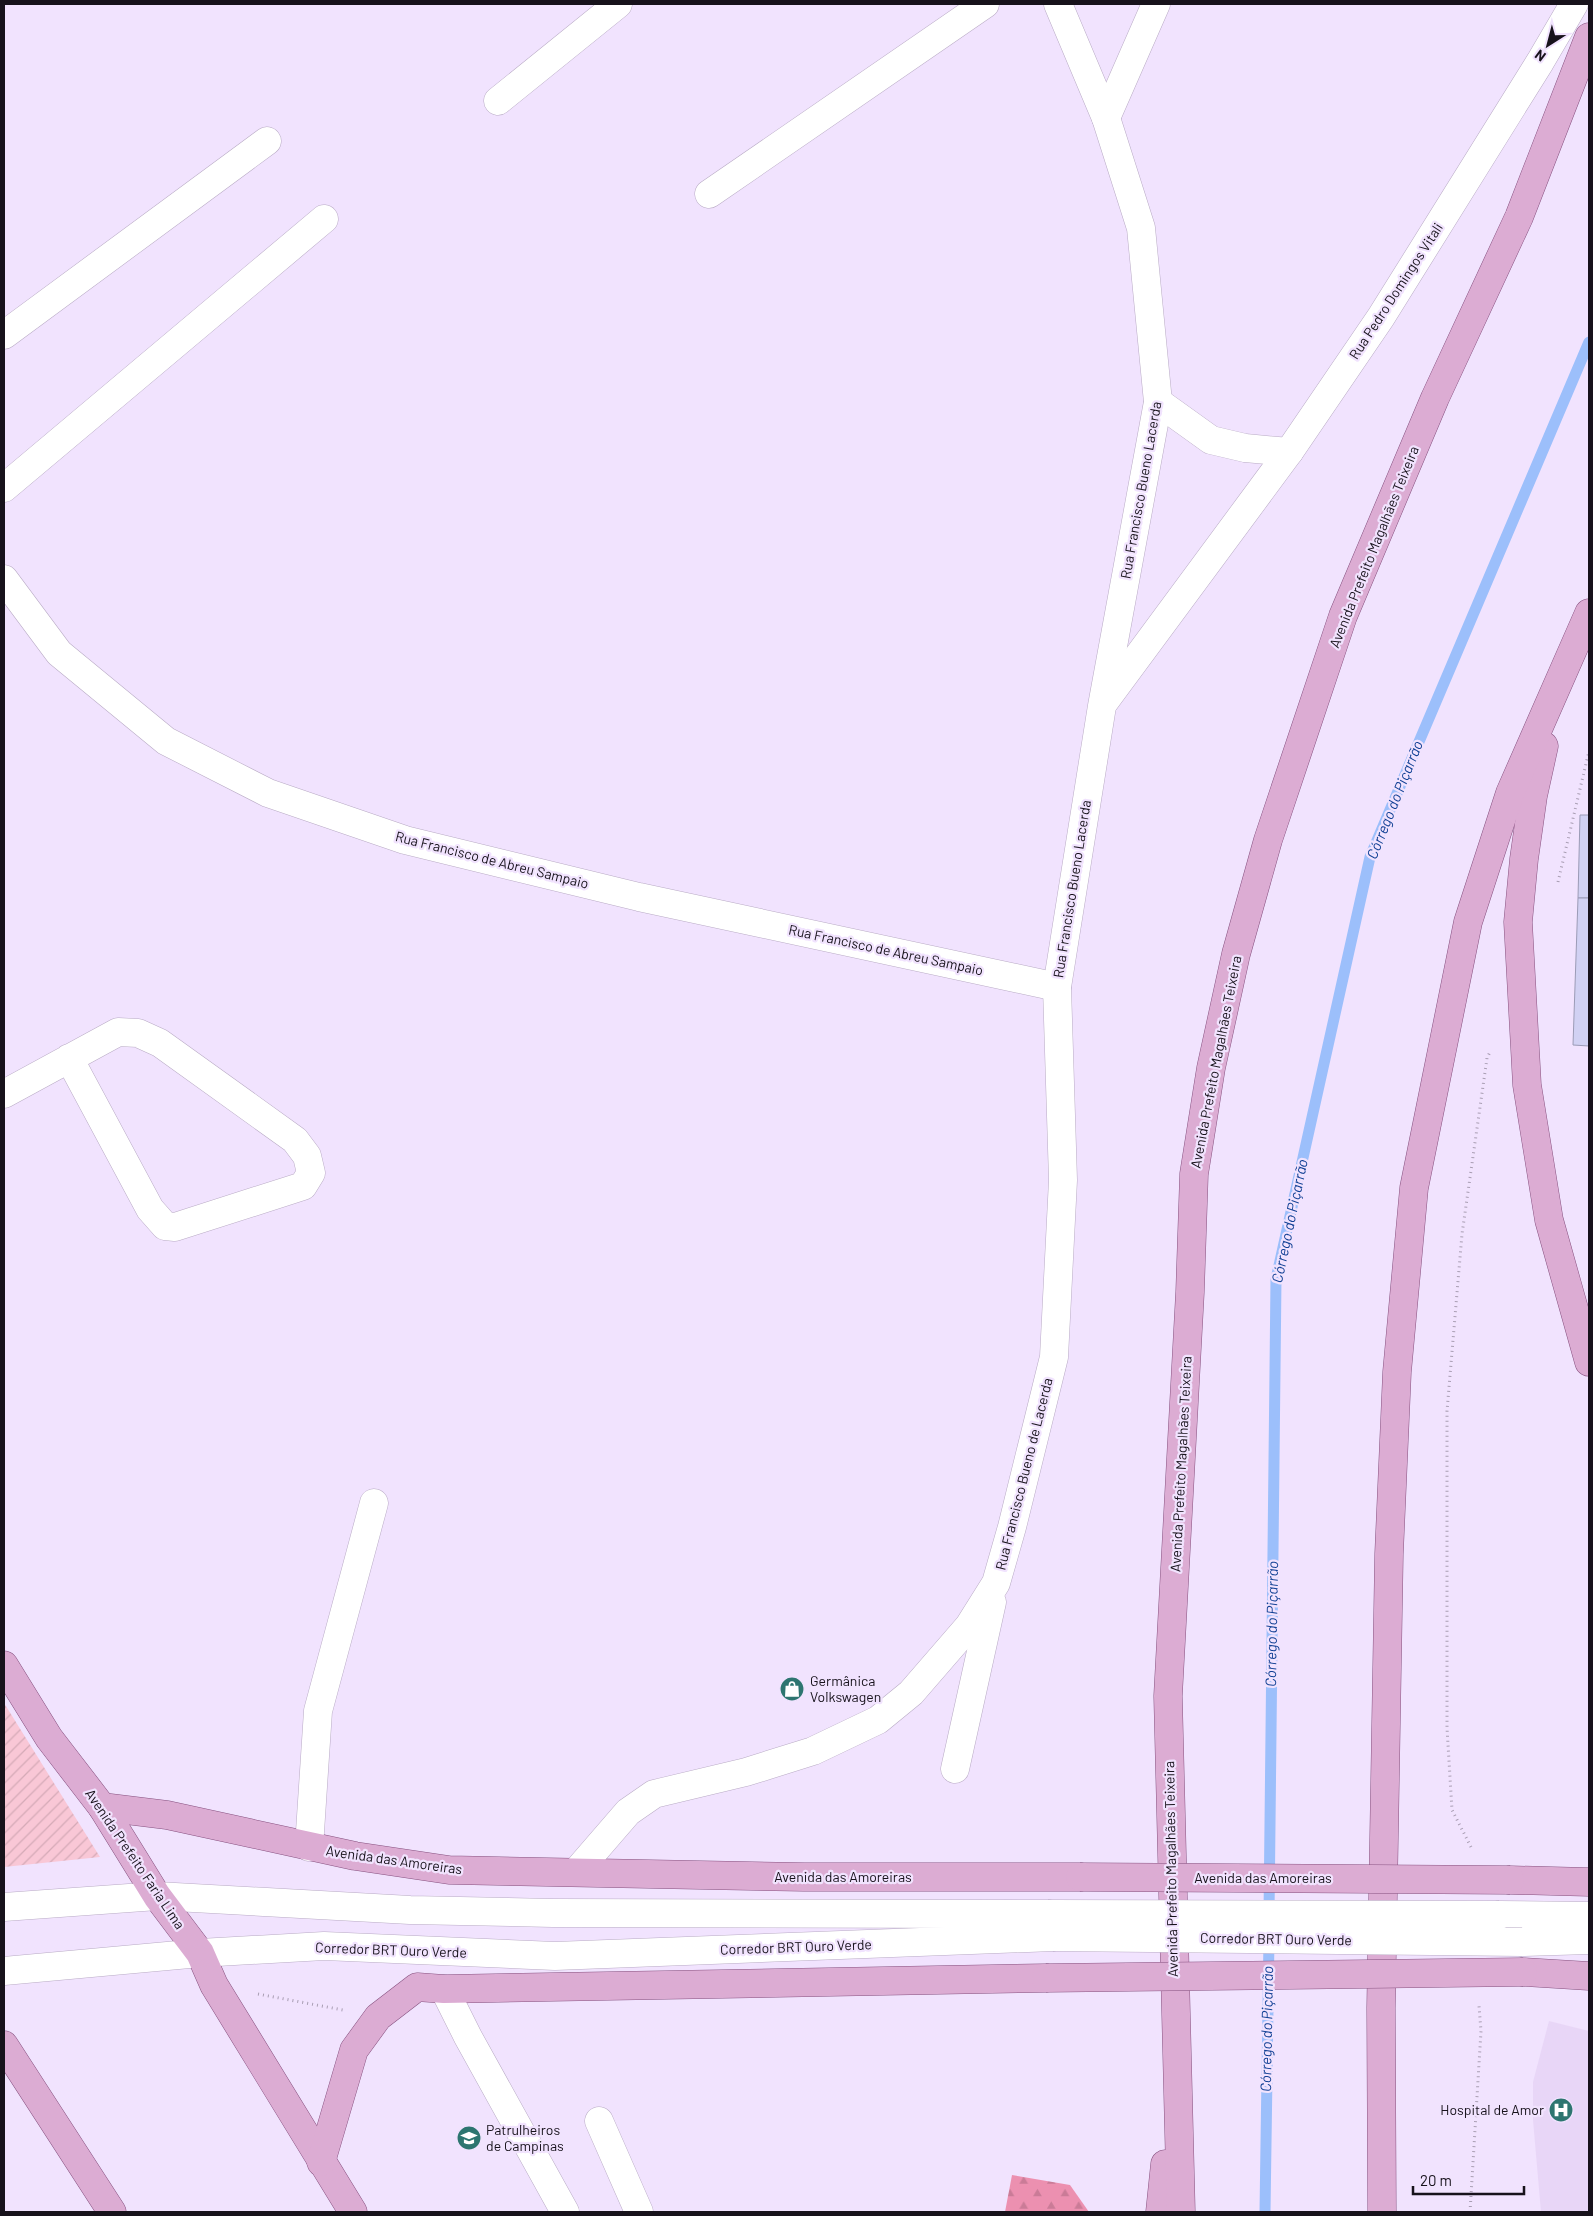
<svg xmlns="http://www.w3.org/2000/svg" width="1593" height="2216" font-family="Barlow,sans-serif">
<defs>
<pattern id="forest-firs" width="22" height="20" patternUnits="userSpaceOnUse" patternTransform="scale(1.25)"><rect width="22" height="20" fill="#ec90b0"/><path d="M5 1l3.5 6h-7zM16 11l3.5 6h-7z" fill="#ca7b97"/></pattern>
<pattern id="garden-furrows" width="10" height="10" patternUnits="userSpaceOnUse" patternTransform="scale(1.25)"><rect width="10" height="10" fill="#f9c7d6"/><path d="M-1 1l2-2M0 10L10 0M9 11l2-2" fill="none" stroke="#d5aab7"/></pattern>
</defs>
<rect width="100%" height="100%" fill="#f1e3fe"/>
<path fill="#e8d6f7" d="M1549,2021L1589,2031V2212H1541L1533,2120V2082Z"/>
<path fill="url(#forest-firs)" d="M1012,2175L1070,2185L1089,2212H1005Z"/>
<path fill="url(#garden-furrows)" d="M4,1703L100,1857L4,1867Z"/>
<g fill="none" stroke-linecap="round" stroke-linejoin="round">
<g stroke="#9cbffb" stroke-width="11">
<path d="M1269,1915L1276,1279L1370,857L1589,342"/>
<path d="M1265,2212L1269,1938"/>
</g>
</g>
<g fill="#d1d1f3" stroke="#9b9bb6">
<path d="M1580,815H1589V898H1578Z"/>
<path d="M1578,898H1589V1046L1573,1045Z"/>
</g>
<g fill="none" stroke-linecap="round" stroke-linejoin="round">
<defs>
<g id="minor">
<path d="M498,101L618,4"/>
<path d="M1106,118L1156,4"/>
<path d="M709,194L985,4"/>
<path d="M4,335L267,141"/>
<path d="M1158,402L1211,440L1245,448L1289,452"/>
<path d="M4,488L324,219"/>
<path d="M4,579L59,653L166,741L268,793L405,840L639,897L1057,987"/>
<path d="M1105,701L1289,452L1381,317L1540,62L1574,4"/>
<path d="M4,1094L118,1032L138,1033L160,1043L295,1140L307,1156L311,1173L303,1186L175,1227L165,1226L150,1209L69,1058"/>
<path d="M955,1769L992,1602"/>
<path d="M309,1847L318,1711L374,1503"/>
<path d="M577,1871L628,1812L654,1794L746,1772L813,1751L878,1720L911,1693L969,1626L996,1583L1012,1527L1054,1357L1063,1180L1057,987L1102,706L1158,402L1141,228L1106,118L1058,4"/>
<path d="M4,1907L157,1896L410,1910L553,1913L1048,1914"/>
<path d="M1499,1915L1589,1916"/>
<path d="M1522,1942L1589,1940"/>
<path d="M4,1971L200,1953L324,1946L555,1956L1053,1937"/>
<path d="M444,1989L468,2037L565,2212"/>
<path d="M599,2121L639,2212"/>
</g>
<g id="major">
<path d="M1544,746L1533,796L1524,859L1518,922L1527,1085L1549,1220L1589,1362"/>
<path d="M4,1665L49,1738L102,1807L157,1896L200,1953L214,1985L353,2212"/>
<path d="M102,1807L167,1815L355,1856L449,1870L804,1877H1080"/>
<path d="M1510,1880L1589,1882"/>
<path d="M1523,1972L1589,1976"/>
<path d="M4,2045L112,2212"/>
<path d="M321,2162L354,2050L378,2017L417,1987L444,1989L1046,1978"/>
<path d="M1160,2212L1165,2164"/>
<path d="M1181,2212L1168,1696L1190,1292L1194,1174L1211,1068L1236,954L1268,840L1343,616L1435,398L1519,217L1589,37"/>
<path d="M1382,2212L1381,2008L1389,1554L1397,1372L1414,1188L1468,922L1510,793L1589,613"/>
</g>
</defs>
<use href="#minor" stroke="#b9abc5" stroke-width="29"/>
<use href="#major" stroke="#875280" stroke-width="29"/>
<g stroke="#a99eb3" stroke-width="3" stroke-dasharray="1 4" stroke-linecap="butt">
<path d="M1558,882L1589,751"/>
<path d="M1471,1847L1452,1810L1447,1728V1411L1462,1234L1487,1058L1490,1052"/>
<path d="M258,1994L343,2010"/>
<path d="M1470,2212L1481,2031L1479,2006"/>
</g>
<use href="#minor" stroke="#fff" stroke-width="28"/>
<use href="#major" stroke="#dcacd3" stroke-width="28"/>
<defs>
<g id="minor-bridge">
<path d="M1048,1914L1499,1915"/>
<path d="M1053,1937L1522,1942"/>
</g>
<g id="major-bridge">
<path d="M1080,1877L1510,1880"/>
<path d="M1046,1978L1523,1972"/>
</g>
</defs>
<use href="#minor-bridge" stroke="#b9abc5" stroke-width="29" stroke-linecap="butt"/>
<use href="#major-bridge" stroke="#875280" stroke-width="29" stroke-linecap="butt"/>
<use href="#minor-bridge" stroke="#fff" stroke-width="28"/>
<use href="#major-bridge" stroke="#dcacd3" stroke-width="28"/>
</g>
<defs>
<symbol id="shop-disc" viewBox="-11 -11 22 22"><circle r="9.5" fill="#2d7570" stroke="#f1e3fe"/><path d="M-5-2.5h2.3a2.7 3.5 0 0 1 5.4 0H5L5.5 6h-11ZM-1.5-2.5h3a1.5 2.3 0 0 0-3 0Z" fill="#fff"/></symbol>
<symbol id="hospital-disc" viewBox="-11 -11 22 22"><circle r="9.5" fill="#2d7570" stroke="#f1e3fe"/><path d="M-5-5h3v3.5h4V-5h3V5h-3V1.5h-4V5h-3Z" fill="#fff"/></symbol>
<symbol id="school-disc" viewBox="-11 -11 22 22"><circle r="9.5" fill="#2d7570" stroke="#f1e3fe"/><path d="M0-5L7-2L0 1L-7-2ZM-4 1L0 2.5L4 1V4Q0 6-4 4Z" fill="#fff"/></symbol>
</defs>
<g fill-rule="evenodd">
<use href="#shop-disc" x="778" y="1675" width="28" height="28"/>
<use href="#hospital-disc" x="1547" y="2096" width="28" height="28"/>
<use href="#school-disc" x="455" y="2124" width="28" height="28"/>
</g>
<g text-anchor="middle" stroke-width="4.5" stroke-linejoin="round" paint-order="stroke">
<g font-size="14" fill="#17121b" stroke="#f1e3fe">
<text transform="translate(1396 291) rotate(-57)" y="5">Rua Pedro Domingos Vitali</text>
<text transform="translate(1141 490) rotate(-80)" y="5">Rua Francisco Bueno Lacerda</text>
<text transform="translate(1374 547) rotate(-68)" y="5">Avenida Prefeito Magalhães Teixeira</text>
<text transform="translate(492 860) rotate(14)" y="5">Rua Francisco de Abreu Sampaio</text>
<text transform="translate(1072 889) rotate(-81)" y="5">Rua Francisco Bueno Lacerda</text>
<text transform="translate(886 950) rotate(12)" y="5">Rua Francisco de Abreu Sampaio</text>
<text transform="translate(1216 1062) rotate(-79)" y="5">Avenida Prefeito Magalhães Teixeira</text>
<text transform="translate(1181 1464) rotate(-87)" y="5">Avenida Prefeito Magalhães Teixeira</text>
<text transform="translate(1024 1474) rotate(-76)" y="5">Rua Francisco Bueno de Lacerda</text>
<text transform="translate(135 1859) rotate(56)" y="5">Avenida Prefeito Faria Lima</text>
<text transform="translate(394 1860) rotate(8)" y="5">Avenida das Amoreiras</text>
<text transform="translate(1171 1869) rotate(-91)" y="5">Avenida Prefeito Magalhães Teixeira</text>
<text x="843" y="1882">Avenida das Amoreiras</text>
<text x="1263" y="1883">Avenida das Amoreiras</text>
<text transform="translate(1276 1939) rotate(1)" y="5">Corredor BRT Ouro Verde</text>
<text transform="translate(796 1947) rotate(-2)" y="5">Corredor BRT Ouro Verde</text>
<text transform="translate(391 1950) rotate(2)" y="5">Corredor BRT Ouro Verde</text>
</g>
<g font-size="14" fill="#17121b" stroke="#f1e3fe" text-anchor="start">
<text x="810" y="1686">Germânica<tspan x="810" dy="16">Volkswagen</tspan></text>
<text x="1544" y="2115" text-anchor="end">Hospital de Amor</text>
<text x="486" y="2135">Patrulheiros<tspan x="486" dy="16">de Campinas</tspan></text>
</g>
<g font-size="15" font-style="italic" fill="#124195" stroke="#f1e3fe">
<text transform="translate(1395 800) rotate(-68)" y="5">Córrego do Piçarrão</text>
<text transform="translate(1290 1221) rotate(-78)" y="5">Córrego do Piçarrão</text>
<text transform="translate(1272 1624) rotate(-89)" y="5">Córrego do Piçarrão</text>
<text transform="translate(1267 2029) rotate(-89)" y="5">Córrego do Piçarrão</text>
</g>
</g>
<rect width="1593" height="2216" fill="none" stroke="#17121b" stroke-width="10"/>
<g transform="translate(1548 45) rotate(216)" stroke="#f1e3fe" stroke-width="4" paint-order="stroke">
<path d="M0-4L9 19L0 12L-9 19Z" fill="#17121b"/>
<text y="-8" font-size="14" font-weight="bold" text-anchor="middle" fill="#17121b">N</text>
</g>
<path d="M1413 2186v8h111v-8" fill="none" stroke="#17121b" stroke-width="2.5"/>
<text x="1420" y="2186" font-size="15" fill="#17121b" stroke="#f1e3fe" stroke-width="4" paint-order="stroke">20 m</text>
</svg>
